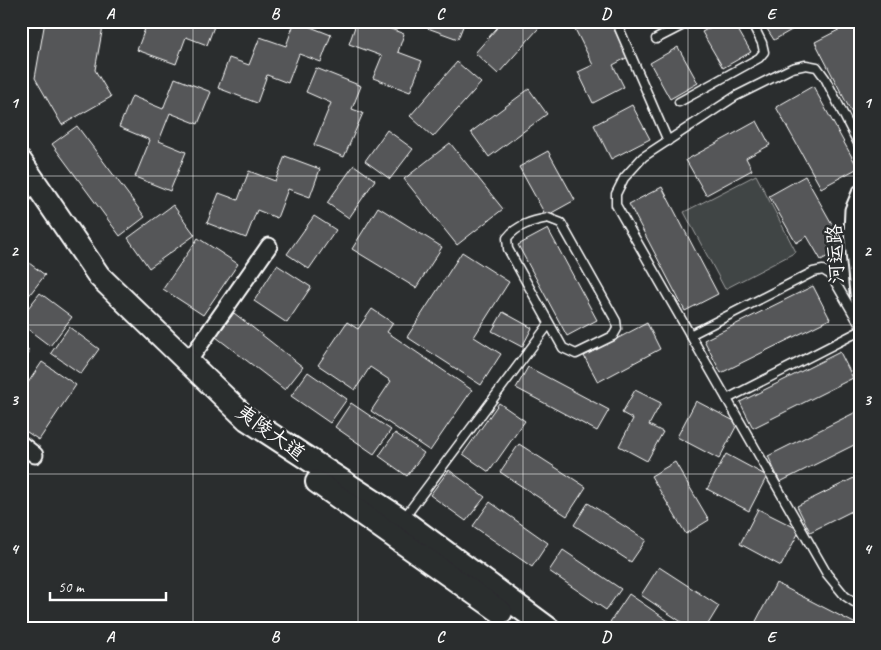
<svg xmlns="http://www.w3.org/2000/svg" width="881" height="650" font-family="Caveat,'LXGW WenKai TC',sans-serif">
<rect width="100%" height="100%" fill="#2a2d2e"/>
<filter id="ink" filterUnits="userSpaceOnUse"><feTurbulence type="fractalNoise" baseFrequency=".02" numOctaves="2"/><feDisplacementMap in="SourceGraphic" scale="10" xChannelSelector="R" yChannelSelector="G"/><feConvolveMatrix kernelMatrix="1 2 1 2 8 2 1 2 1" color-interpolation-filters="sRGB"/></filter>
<g filter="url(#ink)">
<path fill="#414445" stroke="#a0a2a2" d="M756,175L796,252L725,289L684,212Z"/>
<g fill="#555758" stroke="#fff">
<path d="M45,21H104L95,70L111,97L62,125L35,78Z"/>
<path d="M148,21H153L168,27L170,21H216L207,45L186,37L176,64L137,50Z"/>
<path d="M295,21L331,35L321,62L299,54L288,83L267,75L257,103L218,88L229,58L249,65L260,37L286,46Z"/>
<path d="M357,21H370L404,34L398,52L422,61L410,92L373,78L382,56L349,44Z"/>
<path d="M423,21H465L458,39L422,26Z"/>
<path d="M503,21H545L498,74L475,53Z"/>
<path d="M571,21H610L628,57L613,65L624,87L593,103L578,72L593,65Z"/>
<path d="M722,21H733L751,52L723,68L702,32Z"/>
<path d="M762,21H800L802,24L774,40Z"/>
<path d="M856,21H858L860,24V129L815,42Z"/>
<path d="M678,47L698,83L670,99L650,63Z"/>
<path d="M457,62L481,83L433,137L410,116Z"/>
<path d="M316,68L361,86L352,109L363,113L344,157L314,145L331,103L306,92Z"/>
<path d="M175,78L211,92L198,124L170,113L159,141L186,152L170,191L135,177L150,140L119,127L132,96L163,109Z"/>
<path d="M813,86L858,168L821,188L776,107Z"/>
<path d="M529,89L547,114L489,157L471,132Z"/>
<path d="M632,105L650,139L611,159L594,125Z"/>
<path d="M757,121L770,145L746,158L752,170L706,195L686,160Z"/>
<path d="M77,126L145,217L120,236L52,144Z"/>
<path d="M387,130L413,149L390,179L365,161Z"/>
<path d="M450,143L503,209L457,245L404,179Z"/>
<path d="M548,151L575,200L546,216L519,167Z"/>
<path d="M285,156L320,169L310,197L288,189L277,218L257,210L246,238L207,223L219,193L238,200L249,171L275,181Z"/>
<path d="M354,165L375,180L349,218L327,203Z"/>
<path d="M805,176L845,247L821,260L807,236L796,243L769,196Z"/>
<path d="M662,187L718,294L685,311L629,204Z"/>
<path d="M173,205L195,235L149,268L128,238Z"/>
<path d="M378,207L442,247L416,288L352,249Z"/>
<path d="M314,216L336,230L309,269L287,254Z"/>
<path d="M548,229L597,320L567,336L518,245Z"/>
<path d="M198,238L238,264L203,315L163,289Z"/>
<path d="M462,252L509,282L474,337L501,354L481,385L407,337Z"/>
<path d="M21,257L45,275L23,303L21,302Z"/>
<path d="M277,265L311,287L287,323L254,301Z"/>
<path d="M813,286L830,319L721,373L704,340Z"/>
<path d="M40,293L72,317L50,346L21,324V317Z"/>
<path d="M372,309L393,323L387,332L472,390L430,451L371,411L391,381L370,367L355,390L318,365L347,322L358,329Z"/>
<path d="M503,312L532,328L522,347L492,331Z"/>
<path d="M234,313L303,367L285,390L216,337Z"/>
<path d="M647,323L660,349L598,382L584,356Z"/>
<path d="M69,327L99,349L81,374L51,353Z"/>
<path d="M21,345L30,352L21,364Z"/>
<path d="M840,352L853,378L753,428L740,402Z"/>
<path d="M42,362L76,385L39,440L21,428V393Z"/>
<path d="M528,367L609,410L597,431L516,388Z"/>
<path d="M308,372L347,399L330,423L291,396Z"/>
<path d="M635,390L661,403L649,425L663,432L647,461L619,446L633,419L622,413Z"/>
<path d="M696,401L738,423L719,459L677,437Z"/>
<path d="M351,403L391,430L374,454L335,427Z"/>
<path d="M499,403L525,421L489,472L463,454Z"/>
<path d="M860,410V442L780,482L768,456Z"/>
<path d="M395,433L424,453L407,476L379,456Z"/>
<path d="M519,444L586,487L567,516L500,472Z"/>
<path d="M726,454L767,476L749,511L707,489Z"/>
<path d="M675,462L709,520L686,534L651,476Z"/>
<path d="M449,470L485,497L466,521L430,495Z"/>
<path d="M860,475V507L810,532L797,506Z"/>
<path d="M490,502L548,543L532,567L473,526Z"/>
<path d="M588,503L646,540L631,562L574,525Z"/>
<path d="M758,509L800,530L781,566L740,544Z"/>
<path d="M563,550L621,589L606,610L549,571Z"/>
<path d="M659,567L719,606L705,629H692L641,595Z"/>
<path d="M776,583L860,626V629H808L793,621L789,629H752Z"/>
<path d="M629,594L680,629H619L610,622Z"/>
</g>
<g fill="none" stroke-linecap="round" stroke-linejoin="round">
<defs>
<g id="service">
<path d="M616,21L668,141"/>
<path d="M656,39L691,21"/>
<path d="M679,102L759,58L764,52L762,43L751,21"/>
<path d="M860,147L825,78L817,67L806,65L792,68L736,96L643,157L624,178L616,194V205L827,574L845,596L860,606"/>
<path d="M548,218L561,223L616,321L617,329L613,336L576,354L563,348L508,249L507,238C517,225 532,221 548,218Z"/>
<path d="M690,335L813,272L823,270L831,275L860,325"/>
<path d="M727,399L860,331"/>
<path d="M404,518L549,324"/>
</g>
<g id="minor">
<path d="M860,193L853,210L852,232L860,313"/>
<path d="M188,362L269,246"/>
<path d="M21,444L35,455"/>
</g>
<g id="secondary">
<path d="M21,162L99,276L247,419L402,520L549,629"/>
<path d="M317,482L501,612"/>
</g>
</defs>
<use href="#service" stroke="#fff" stroke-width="11"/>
<use href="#minor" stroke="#fff" stroke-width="19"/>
<use href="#secondary" stroke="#fff" stroke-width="26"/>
<use href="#service" stroke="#2a2d2e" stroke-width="8"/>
<use href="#minor" stroke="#2a2d2e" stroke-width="15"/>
<use href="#secondary" stroke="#2a2d2e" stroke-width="22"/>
</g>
</g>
<path fill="none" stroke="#fff" stroke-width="1" stroke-opacity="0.55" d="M193,21V629M358,21V629M523,21V629M688,21V629M21,176H860M21,325H860M21,474H860"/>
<g text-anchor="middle" stroke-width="5" stroke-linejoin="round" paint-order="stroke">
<g font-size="20" fill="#fff" stroke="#2a2d2e">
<text transform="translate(835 254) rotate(-93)" y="7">河运路</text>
<text transform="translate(271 432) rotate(36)" y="7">夷陵大道</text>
</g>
</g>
<rect width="881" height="650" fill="none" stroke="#2a2d2e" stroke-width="55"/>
<path d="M50 592v8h116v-8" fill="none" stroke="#ffffff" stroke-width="2.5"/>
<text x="58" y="592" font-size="15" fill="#ffffff" stroke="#2a2d2e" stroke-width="4" paint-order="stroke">50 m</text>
<rect x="28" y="28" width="826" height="594" fill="none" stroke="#fff" stroke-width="2"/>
<g font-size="16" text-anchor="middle" font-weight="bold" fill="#fff">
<text x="110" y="19">A</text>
<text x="275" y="19">B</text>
<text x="440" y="19">C</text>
<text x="606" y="19">D</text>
<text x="771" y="19">E</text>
<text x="14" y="108">1</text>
<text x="867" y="108">1</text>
<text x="14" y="256">2</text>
<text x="867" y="256">2</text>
<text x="14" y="405">3</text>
<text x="867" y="405">3</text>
<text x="14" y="554">4</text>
<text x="867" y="554">4</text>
<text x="110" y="642">A</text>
<text x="275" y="642">B</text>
<text x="440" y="642">C</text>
<text x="606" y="642">D</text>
<text x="771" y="642">E</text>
</g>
</svg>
